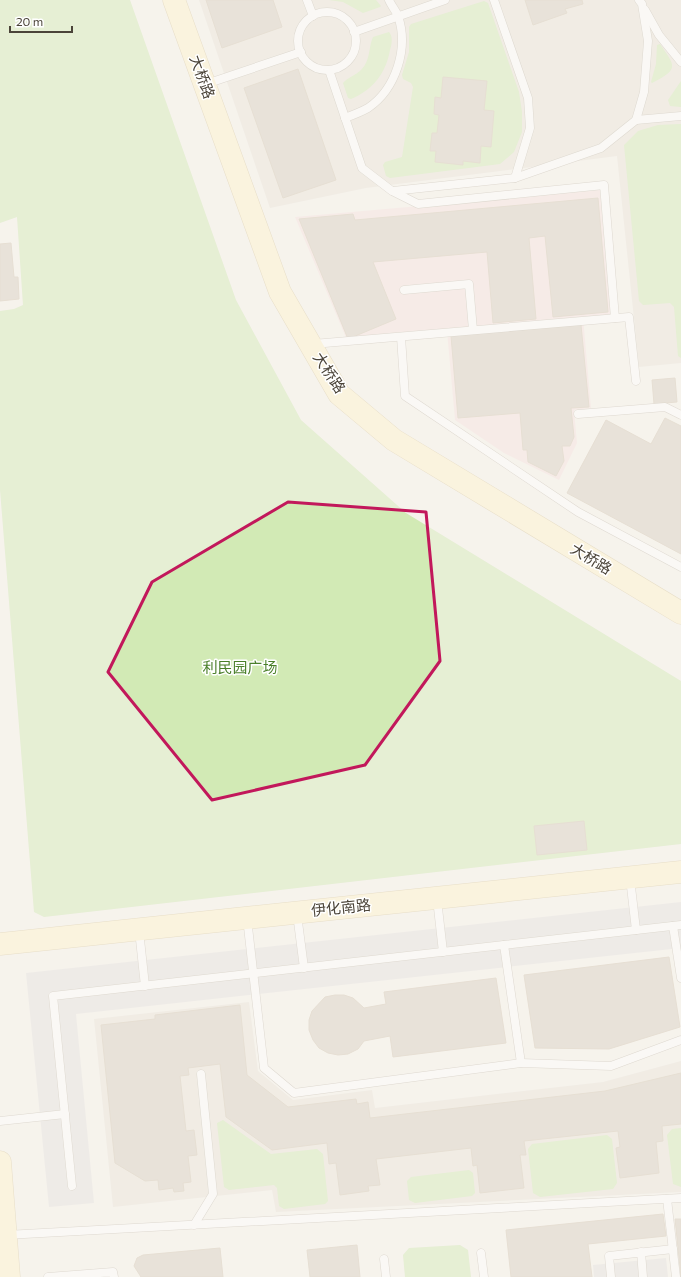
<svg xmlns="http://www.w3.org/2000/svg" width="681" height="1277" font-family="Commissioner,'Noto Sans SC',sans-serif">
<rect width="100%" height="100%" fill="#f6f3ec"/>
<g fill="#eae5da">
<path d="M199,0H681V363L639,367L617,156L366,188L270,208Z"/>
<path d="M249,1002L258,1071L293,1100L372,1090L375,1108L603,1082L681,1061V1192L276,1212L272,1190L113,1207L94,1019Z"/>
</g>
<path fill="#f6e3e0" d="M600,190L611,315L583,317L591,408L574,410L577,443L559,480L504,453L455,420L447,331L347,340L295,217Z"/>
<g fill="#d2eab5">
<path d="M0,0H130L236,300L301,420L406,513L681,681V844L44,917L34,912L0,490V311L14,309L23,305L17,217L0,223Z"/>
<path d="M329,0H376L381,6L380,7L363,13L343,2Z"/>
<path d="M484,1L488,3L519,92L522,112V132L514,152L500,164L390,178L386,176L383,165L385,162L402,157L413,87L411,83L403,79L402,75L409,52V27L411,24Z"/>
<path d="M389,32C393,36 392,44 390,50C386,73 373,90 351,99L348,98L343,83C347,78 356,75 361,70C371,60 368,48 373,37Z"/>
<path d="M660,44C675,66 680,69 652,83L651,82L656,64L657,45Z"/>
<path d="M681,81V107L670,106L668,100Z"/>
<path d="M681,124V358L678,356L674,307L670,303L643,305L639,301L624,145L638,131L658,125Z"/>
<path d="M223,1120L271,1154L317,1149L323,1154L328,1201L325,1204L284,1209L279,1206L277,1188L274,1185L229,1190L224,1187L217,1123Z"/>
<path d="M681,1128V1187L673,1184L667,1135L672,1129Z"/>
<path d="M607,1135L612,1139L617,1183L613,1189L540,1197L533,1193L528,1149L532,1144Z"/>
<path d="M469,1170L473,1173L475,1193L472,1196L415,1203L409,1200L407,1181L411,1177Z"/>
<path d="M460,1245L468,1250L471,1277H405L403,1255L409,1248Z"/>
</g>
<g fill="#e5e3e0">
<path d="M681,902V948L76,1014L94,1203L49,1207L26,973Z"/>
<path d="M666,1258L668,1277H594L593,1265Z"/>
</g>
<g fill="#d8cfc1" stroke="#d3c7b4">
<path d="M206,0H273L282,27L222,48Z"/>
<path d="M525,0H582L583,4L565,9L567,13L533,25Z"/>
<path d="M298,69L336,180L283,198L244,88Z"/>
<path d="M443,77L487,81L484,110L494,111L491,147L481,146L480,163L463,161V165L435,162L436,151H430L432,133H437L439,115L434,114L435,97L441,98Z"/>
<path d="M598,198L608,312L553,317L545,236L529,238L536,319L493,323L487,252L373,262L396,319L348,339L299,219L353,214L355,220Z"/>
<path d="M11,243L14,277H18L19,299L0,301V244Z"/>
<path d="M581,325L589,407L571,408L574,437L570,446H562L564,461L556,476L528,462L527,450H523L520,413L458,418L451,336Z"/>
<path d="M675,378L677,402L654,404L652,380Z"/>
<path d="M665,418L681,426V554L567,493L606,420L651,444Z"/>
<path d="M584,821L587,850L537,855L534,826Z"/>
<path d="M669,957L680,1027L609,1049L535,1048L524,975Z"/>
<path d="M496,978L506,1043L393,1057L390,1036L364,1041L358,1049L348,1054L338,1055L328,1053L319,1048L313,1040L309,1030V1020L312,1011L325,997L335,995H344L353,998L364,1008L386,1004L384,992Z"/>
<path d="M240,1005L247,1075L288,1107L356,1099L357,1104L368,1102L370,1118L605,1091L681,1073V1124L662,1126L663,1141L656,1142L659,1173L620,1178L616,1148L620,1147L618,1131L524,1141L526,1155H520L524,1188L480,1193L477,1165L473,1166L471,1148L376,1159L380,1185L368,1186L369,1191L340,1195L336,1163L329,1164L327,1143L272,1150L226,1117L220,1064L188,1068L189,1075L180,1076L186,1131L194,1130L197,1155L188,1156L191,1182L183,1183L184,1191L174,1192L173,1188L159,1190L158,1180L145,1181L115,1163L101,1025L155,1019V1015Z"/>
<path d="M663,1214L666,1236L588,1244L592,1277H511L506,1230Z"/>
<path d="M675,1219H681V1277Z"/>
<path d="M357,1245L360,1277H310L307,1250Z"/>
<path d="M220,1248L223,1277H141L134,1266L137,1258L143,1255Z"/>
</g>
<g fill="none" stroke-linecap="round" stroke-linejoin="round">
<defs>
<g id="service">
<path d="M307,0L313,16"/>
<path d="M494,0L528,98L530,128L515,178"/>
<path d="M645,10L659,35L681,62"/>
<circle cx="327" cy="41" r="29"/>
<path d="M354,32L445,0"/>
<path d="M329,70L362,168L392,191L418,204L604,185L615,318"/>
<path d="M206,84L301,52"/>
<path d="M345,118C353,115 361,112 368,108C396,89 409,48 398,16C396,11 391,5 389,0"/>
<path d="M636,120L644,92L648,41L642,4L639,0"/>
<path d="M393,191L515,178L601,148L636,120L681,116"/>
<path d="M404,290L469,284L473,330"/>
<path d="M401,337L405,396L578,512L681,567"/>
<path d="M313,344L629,317L636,381"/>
<path d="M578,414L665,407L681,415"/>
<path d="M630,878L636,930"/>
<path d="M437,899L443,952"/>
<path d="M297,914L304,968"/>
<path d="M247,918L264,1068L294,1093L521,1063L611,1066L681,1040"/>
<path d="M673,926L681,978"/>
<path d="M139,930L145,986"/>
<path d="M504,945L521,1063"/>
<path d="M0,1121L65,1114"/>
<path d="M72,1186L53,996L681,925"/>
<path d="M667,1199L676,1277"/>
<path d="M194,1225L213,1194L201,1074"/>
<path d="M6,1235L681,1198"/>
<path d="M641,1252L643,1277"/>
<path d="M481,1253L484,1277"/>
<path d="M384,1259L386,1277"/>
<path d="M48,1277L113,1272L114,1277"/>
<path d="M611,1277L609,1256L673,1249"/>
</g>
<g id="secondary">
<path d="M174,0L280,292L339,394L394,440L681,613"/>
<path d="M0,944L681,872"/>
<path d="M0,1162L9,1277"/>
</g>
</defs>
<use href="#service" stroke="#c2bbae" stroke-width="9"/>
<use href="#secondary" stroke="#d6c79b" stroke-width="23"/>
<use href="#service" stroke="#fff" stroke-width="8"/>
<use href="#secondary" stroke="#fff3cd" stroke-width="22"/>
</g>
<path d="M0 0H681V1277H0ZM288,502L426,512L440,661L365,765L212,800L108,672L152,582Z" fill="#f6f3ec" fill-opacity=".55" fill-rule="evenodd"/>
<path fill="none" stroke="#c2185b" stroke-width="3" stroke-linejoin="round" d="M288,502L426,512L440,661L365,765L212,800L108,672L152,582Z"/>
<g text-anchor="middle" stroke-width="3" stroke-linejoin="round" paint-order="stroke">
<g font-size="15" fill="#4b4439" stroke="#fff">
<text transform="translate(202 77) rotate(70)" y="5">大桥路</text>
<text transform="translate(329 373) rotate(57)" y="5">大桥路</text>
<text transform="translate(591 559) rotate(31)" y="5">大桥路</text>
<text transform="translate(341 908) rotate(-6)" y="5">伊化南路</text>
</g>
<g font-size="15" fill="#4a7f2a" stroke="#fff">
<text x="240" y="673">利民园广场</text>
</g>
</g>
<path d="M10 26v6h62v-6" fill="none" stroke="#4b4439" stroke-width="2"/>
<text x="16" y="26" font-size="12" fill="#4b4439" stroke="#ffffff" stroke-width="3" paint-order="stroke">20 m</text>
</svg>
